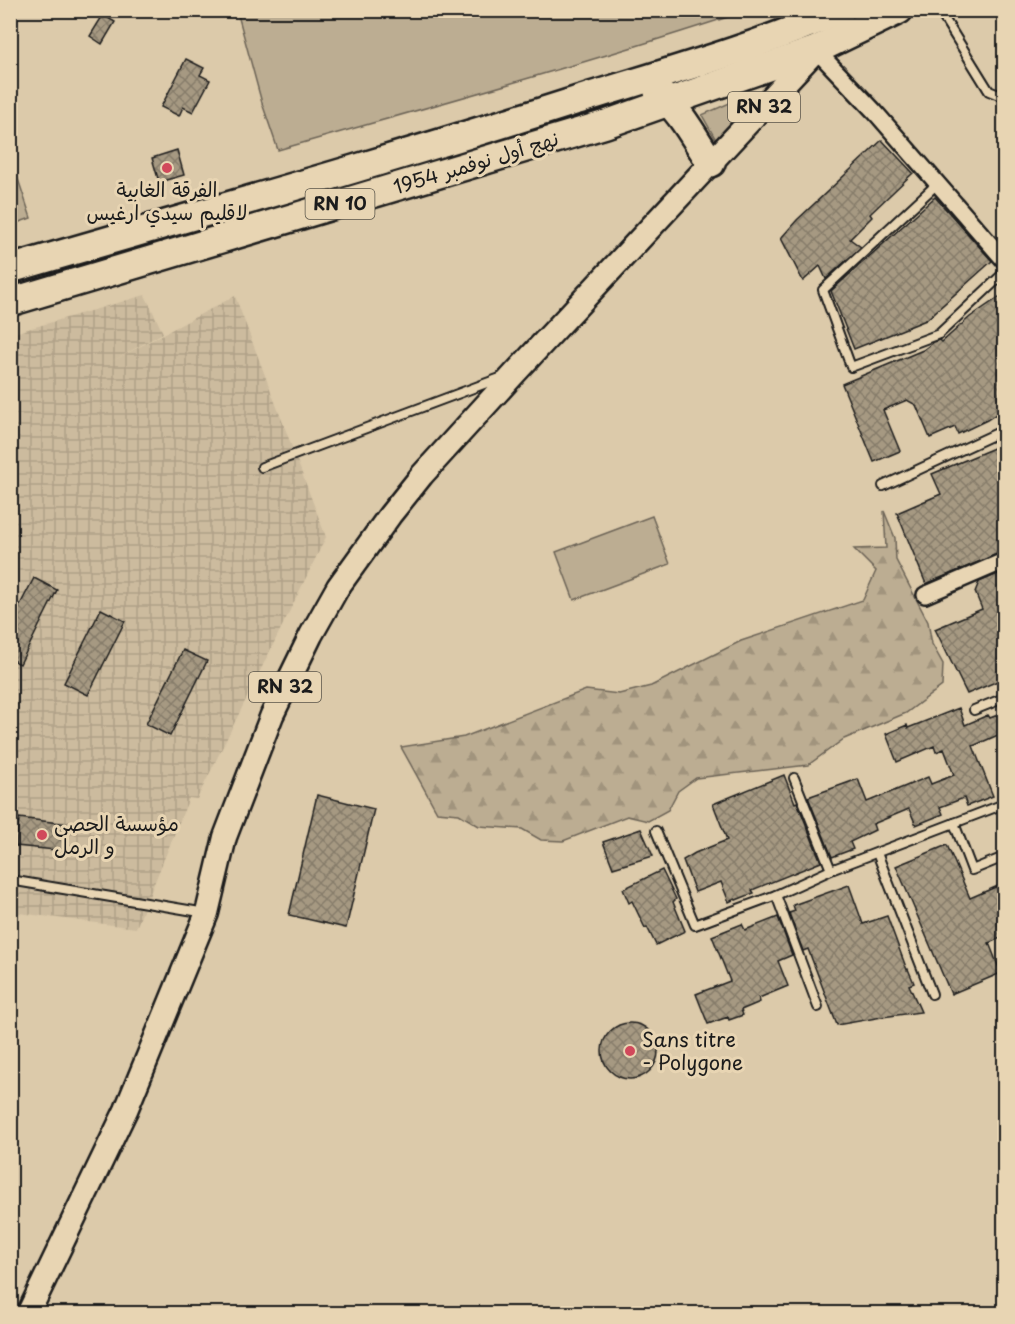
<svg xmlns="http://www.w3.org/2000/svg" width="1015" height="1324" font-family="'Playpen Sans','Playpen Sans Arabic',sans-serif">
<defs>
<pattern id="industrial-grid" width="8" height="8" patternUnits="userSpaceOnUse" patternTransform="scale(1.5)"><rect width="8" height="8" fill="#ccbb9e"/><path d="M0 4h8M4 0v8" fill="none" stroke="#afa088"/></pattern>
<pattern id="forest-firs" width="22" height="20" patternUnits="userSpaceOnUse" patternTransform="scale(1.5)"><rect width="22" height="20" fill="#bcad92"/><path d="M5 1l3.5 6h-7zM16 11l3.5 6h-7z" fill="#a1947d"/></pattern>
<pattern id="building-cross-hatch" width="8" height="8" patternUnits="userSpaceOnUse" patternTransform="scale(1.5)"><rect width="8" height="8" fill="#a69982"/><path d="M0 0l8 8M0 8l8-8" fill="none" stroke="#867c6a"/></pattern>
</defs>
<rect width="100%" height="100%" fill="#dccaaa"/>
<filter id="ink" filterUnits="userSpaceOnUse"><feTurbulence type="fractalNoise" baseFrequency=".0167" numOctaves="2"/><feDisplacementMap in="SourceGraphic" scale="12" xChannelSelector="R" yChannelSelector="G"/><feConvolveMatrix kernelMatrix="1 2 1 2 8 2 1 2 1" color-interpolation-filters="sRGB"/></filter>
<g filter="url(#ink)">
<path fill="url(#industrial-grid)" d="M145,295L163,333L109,363L235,296L326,537L197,799L189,798L136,928L11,912V334Z"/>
<g fill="#bcad92" stroke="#6c6457" stroke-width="1.5">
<path d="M237,11V10L746,11C592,62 435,105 278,150L262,103Z"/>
<path d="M748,95L755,106L719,145L702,115Z"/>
<path d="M11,158L31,218L11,225H10Z"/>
<path d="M652,516L670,564L574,600L556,552Z"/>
</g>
<path fill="url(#forest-firs)" stroke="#6c6457" stroke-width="1.5" d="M884,511L895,538L896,560L928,622L932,644L943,664L942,686L906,713L844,739L808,765L696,778L678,791L668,810L648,821L627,816L563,841L541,840L522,829L479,826L459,814L437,812L401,747L464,737L586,690L619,694L651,686L741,641L863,600L876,571L854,549L886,548Z"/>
<g fill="url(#building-cross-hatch)" stroke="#1c1c1c" stroke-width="1.5">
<path d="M103,15L115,22L102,44L90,36Z"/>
<path d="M186,59L204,68L200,75L210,80L193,112L183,107L179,116L161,107Z"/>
<path d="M882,140L913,173L870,214L872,217L850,239L861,247L826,279L820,266L803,281L781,238L797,220Z"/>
<path d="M177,150L184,175L159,182L152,158Z"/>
<path d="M935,197L992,261L926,320L854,349L831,291Z"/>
<path d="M1005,293V408L987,420L958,434L955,427L930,438L916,405L907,400L883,410L900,451L874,462L842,384L923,350L934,342L940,340L942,342L970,317Z"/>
<path d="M1001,445L1005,452V551L926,584L897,513L941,494L932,474Z"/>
<path d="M1005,571V678L967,694L935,629L982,609L975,592L979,582Z"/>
<path d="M34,578L57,590L20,664L10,659V624Z"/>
<path d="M101,609L125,621L88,695L64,683Z"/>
<path d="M183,650L207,661L170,736L146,724Z"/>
<path d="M959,708L965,725L988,715L990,718L1005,712V732L973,746L993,796L967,806L964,798L940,807L943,814L916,825L909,809L873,824L875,830L850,842L853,849L832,857L808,797L858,779L867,802L928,777L931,784L954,775L944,749L936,752L934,746L897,762L886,734L907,725L908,728Z"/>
<path d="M784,775L795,803L797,802L821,862L752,890L754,893L736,900L735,899L729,902L721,882L695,892L683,860L695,853L727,840L713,804Z"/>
<path d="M317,795L374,809L346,928L289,915Z"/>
<path d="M19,818L67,824L65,851L16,846Z"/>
<path d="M641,829L653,856L613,868L603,842Z"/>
<path d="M947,845L970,898L1005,883V936L989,943L1001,973L951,994L896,866Z"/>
<path d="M662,870L676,899L673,902L685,931L656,945L647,927L645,928L632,901L629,903L623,889Z"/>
<path d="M849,885L863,924L887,916L907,970L908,969L914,983L909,985L921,1012L882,1017L837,1025L808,949L803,951L789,913L795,911L793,905Z"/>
<path d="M778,917L792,955L778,961L788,986L759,998L760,1002L741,1010L743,1015L729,1020L728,1017L708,1024L696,994L730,981L712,936L742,924L745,930Z"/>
<circle cx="630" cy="1051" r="28"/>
</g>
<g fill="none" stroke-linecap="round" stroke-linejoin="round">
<defs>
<g id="lane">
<path d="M939,10L989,91L1004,97"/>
<path d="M937,184L823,290L851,367L939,334L1004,273"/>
<path d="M262,467L500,378"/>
<path d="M883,486L1004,430"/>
<path d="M974,710L1004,698"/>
<path d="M794,778L831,870"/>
<path d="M954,823L972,870L1004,857"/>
<path d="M656,831L695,925L776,895L831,870L1004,804"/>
<path d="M877,853L932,994"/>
<path d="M10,880L206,913"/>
<path d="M776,895L818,1007"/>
</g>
<g id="street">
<path d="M816,50L875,112L1004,260"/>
<path d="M925,595L1004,561"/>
</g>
<path id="primary" d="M28,1314L126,1110L207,913L225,837L272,715L311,635L338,587L390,515L422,475L515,373L816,50"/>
<g id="highway">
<path d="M658,92C681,111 695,139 711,163"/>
<path d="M10,269C199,214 388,161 575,101C664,73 755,48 841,10"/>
<path d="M10,302L606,124L816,50L899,10"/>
</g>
</defs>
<use href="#lane" stroke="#1c1c1c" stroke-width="12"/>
<use href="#street" stroke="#1c1c1c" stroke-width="20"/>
<use href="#primary" stroke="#1c1c1c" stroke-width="27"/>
<use href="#highway" stroke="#1c1c1c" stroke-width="32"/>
<use href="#lane" stroke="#e8d5b3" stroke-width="8"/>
<use href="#street" stroke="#e8d5b3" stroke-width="15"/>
<use href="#primary" stroke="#e8d5b3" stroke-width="22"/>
<use href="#highway" stroke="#e8d5b3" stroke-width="27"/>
</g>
</g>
<g fill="#d1495b" stroke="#e8d5b3" stroke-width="2">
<circle cx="167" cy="168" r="6"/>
<circle cx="42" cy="835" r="6"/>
<circle cx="630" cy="1051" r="6"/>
</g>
<g text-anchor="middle" stroke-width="6" stroke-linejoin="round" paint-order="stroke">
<g fill="#e8d5b3" stroke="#595449" stroke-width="1.5">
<rect x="728" y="92" width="72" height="30" rx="4.5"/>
<rect x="305.5" y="189" width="69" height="30" rx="4.5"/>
<rect x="249" y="672" width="72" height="30" rx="4.5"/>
</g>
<g font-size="18" font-weight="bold" fill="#1c1c1c">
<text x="764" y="113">RN 32</text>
<text x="340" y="210">RN 10</text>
<text x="285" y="693">RN 32</text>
</g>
<g font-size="20" fill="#1c1c1c" stroke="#e8d5b3">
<text transform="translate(476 163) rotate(-17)" y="7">نهج أول نوفمبر 1954</text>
</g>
<g font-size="20" fill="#1c1c1c" stroke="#e8d5b3" text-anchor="start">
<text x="167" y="197" text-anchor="middle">الفرقة الغابية<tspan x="167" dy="23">لاقليم سيدي ارغيس</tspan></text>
<text x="54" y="831">مؤسسة الحصى<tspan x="54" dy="23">و الرمل</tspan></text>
<text x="642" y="1047">Sans titre<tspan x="642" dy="23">- Polygone</tspan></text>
</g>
</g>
<rect width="1015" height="1324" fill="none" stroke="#e8d5b3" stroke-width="36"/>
<rect x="18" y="18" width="979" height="1288" fill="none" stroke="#1c1c1c" stroke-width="2" filter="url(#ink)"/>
</svg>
